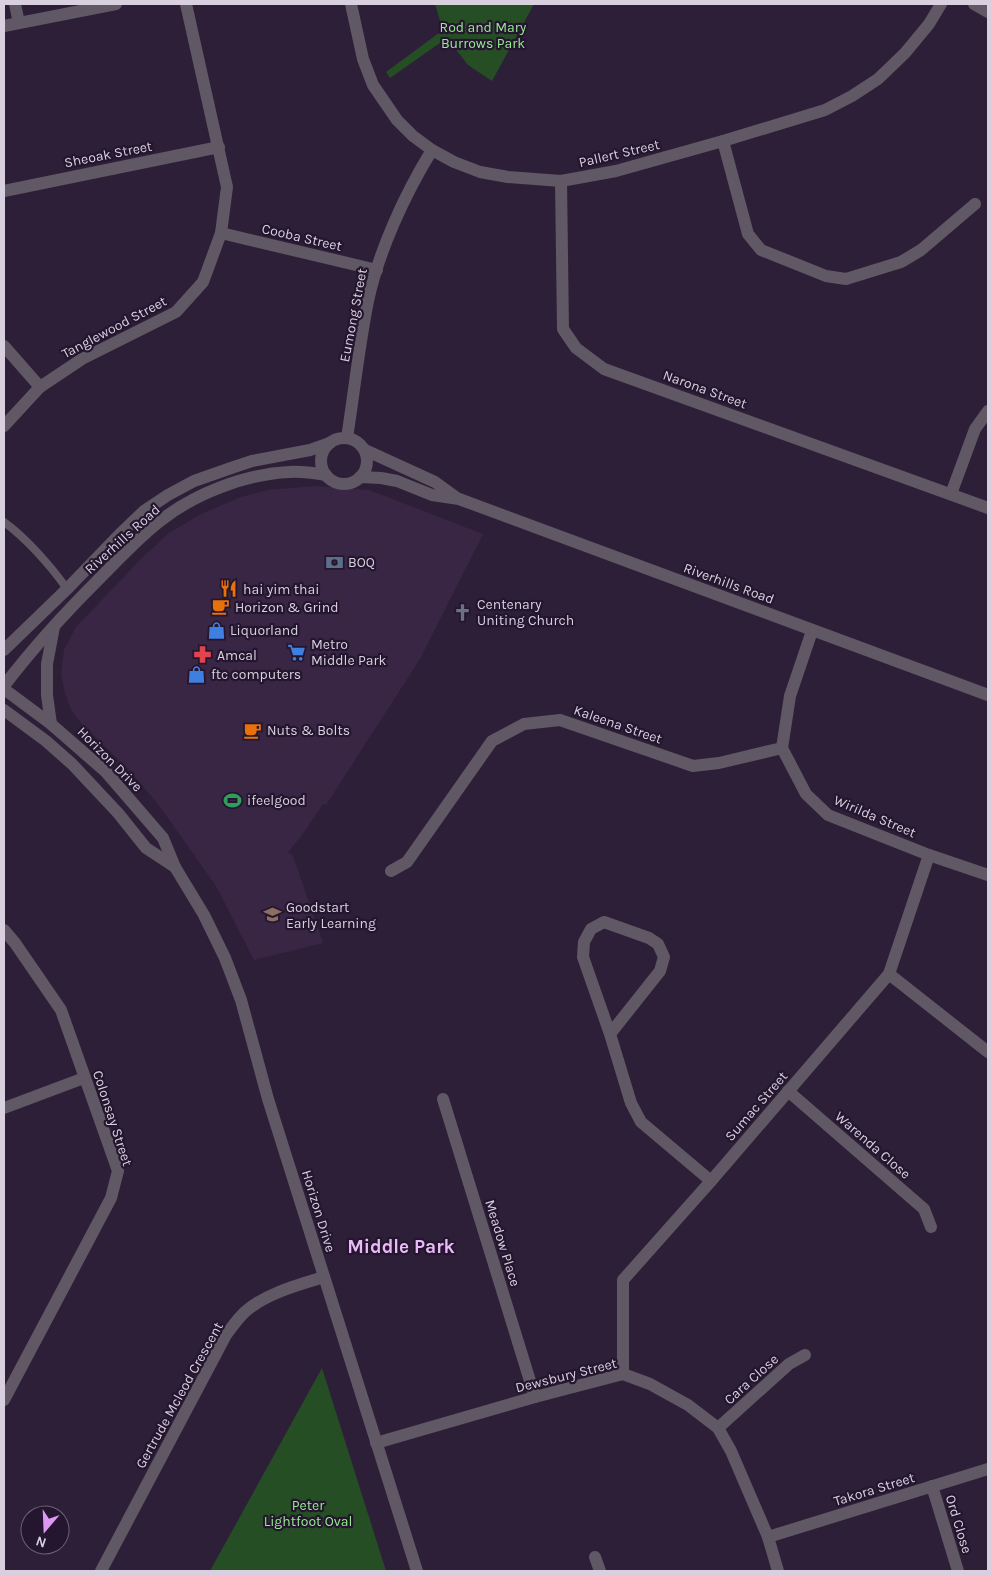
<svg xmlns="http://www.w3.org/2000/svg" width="992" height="1575" font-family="Karla,sans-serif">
<rect width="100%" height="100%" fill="#2e1f38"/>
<path fill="#392645" d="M315,486L369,490L483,534L420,659L326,805L323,804L302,835L288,852L293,856L323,943L254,960L216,886L158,804L127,768L82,724L71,710L65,693L61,675L64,650L76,627L141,559L169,533L199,515L241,497L268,490Z"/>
<g fill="#264e24">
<path d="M435,4H534L492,81L468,65L447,38L390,78L386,72L443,30Z"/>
<path d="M322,1368L386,1571H210Z"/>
</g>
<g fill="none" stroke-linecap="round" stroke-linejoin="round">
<path stroke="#605864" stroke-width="8" d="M4,522C26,538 51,566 67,589"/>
<g stroke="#605864" stroke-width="12">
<path d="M15,4L19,23"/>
<path d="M351,4L363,59L373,85L397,120L413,136L432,150L454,162L480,172L508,177L561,181L616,171L723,141L825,110L852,96L878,79L905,53L929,24L941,4"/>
<path d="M974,4L988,12"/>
<path d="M4,26L116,4"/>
<path d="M723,141L748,234L761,250L826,276L846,279L901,262L921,250L975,204"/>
<path d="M561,181L563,329L576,348L604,369L988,508"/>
<path d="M4,191L219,147"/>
<path d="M221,233L377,270"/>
<path d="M4,346L40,387"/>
<path d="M4,426L40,387L82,359L176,312L203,282L221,233L227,187L186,4"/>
<path d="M347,438C354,393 359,346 368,301C379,250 405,194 432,150"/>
<path d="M951,494L975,429L988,411"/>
<path d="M812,631L790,696L782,748L806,794L828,815L929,855L988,875"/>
<path d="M391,871L407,862L492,741L524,724L560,720L693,766L719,763L782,748"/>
<path d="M4,930L15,943L61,1010L118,1171L111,1198L4,1400"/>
<path d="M889,974L988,1052"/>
<path d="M610,1034L660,971L664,957L658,944L649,938L604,922L591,929L584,942L583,957L610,1034L631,1103L641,1122L711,1181"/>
<path d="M788,1091L924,1209L931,1227"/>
<path d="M443,1099L535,1397"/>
<path d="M4,1108L84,1078"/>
<path d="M623,1374V1280L711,1181L889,974L929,855"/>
<path d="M718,1428L789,1364L805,1355"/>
<path d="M376,1443L535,1397L623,1374L650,1384L688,1405L718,1428L731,1451L768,1537L778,1571"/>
<path d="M932,1486L958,1571"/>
<path d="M768,1537L988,1469"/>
<path d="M595,1557L600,1571"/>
<path d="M101,1571L226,1335C232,1327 238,1318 246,1311C267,1293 298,1285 324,1277"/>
</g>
<g stroke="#605864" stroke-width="12">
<circle cx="344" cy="461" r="23"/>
<path d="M365,450L435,482L457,498"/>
<path d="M360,477L381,478L397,481L432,495L459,499L988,695"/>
<path d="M4,650L67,589L122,532L144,511L168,495L194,481L231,468L252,461L310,450L330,443"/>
<path d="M4,686C32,649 64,614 97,581C117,561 137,539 160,521C194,494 245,474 289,472C301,471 314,473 326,475"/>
<path d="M4,689L51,724L106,772L163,838L175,867L204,915L225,958L241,1000L268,1099L417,1571"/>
<path d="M4,710L46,741L72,764L118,813L146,848L175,867"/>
<path d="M51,724L47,695V664L54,627"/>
</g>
</g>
<defs>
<symbol id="bank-bare" viewBox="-9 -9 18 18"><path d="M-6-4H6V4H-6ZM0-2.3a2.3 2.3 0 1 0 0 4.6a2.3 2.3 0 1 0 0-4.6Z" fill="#5c6f8a" stroke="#24162e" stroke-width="2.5" paint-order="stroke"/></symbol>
<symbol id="restaurant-bare" viewBox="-9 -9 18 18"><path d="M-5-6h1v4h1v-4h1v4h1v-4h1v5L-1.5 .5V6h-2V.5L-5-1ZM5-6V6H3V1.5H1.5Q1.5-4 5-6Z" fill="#e8710a" stroke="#24162e" stroke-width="2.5" paint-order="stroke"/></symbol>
<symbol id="cafe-bare" viewBox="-9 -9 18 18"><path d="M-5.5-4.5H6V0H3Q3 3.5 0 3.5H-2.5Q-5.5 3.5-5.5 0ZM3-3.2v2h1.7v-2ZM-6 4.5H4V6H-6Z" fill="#e8710a" stroke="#24162e" stroke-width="2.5" paint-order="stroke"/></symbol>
<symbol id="church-bare" viewBox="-9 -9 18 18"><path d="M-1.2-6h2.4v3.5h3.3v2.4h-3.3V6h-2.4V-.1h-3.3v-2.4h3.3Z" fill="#6b7280" stroke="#24162e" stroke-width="2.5" paint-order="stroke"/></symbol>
<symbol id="shop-bare" viewBox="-9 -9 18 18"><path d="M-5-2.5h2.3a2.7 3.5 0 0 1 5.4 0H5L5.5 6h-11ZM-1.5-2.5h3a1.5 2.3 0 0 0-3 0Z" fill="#3f7fe0" stroke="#24162e" stroke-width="2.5" paint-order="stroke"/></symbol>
<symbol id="supermarket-bare" viewBox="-9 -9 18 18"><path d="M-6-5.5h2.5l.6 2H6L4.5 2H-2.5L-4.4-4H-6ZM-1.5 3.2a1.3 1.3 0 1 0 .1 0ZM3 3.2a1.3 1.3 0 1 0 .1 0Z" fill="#3f7fe0" stroke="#24162e" stroke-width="2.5" paint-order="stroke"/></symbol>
<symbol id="pharmacy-bare" viewBox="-9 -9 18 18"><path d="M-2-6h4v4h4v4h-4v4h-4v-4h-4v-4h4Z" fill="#e0444e" stroke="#24162e" stroke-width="2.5" paint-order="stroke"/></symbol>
<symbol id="stadium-bare" viewBox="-9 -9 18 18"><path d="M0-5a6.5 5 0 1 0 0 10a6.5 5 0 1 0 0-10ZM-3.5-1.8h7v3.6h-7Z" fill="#2e9e5b" stroke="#24162e" stroke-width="2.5" paint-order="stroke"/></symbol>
<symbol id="school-bare" viewBox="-9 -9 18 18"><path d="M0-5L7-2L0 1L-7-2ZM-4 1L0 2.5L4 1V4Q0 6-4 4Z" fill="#8d6e63" stroke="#24162e" stroke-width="2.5" paint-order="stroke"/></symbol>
</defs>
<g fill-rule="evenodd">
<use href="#bank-bare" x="322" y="550" width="25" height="25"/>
<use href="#restaurant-bare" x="216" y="576" width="25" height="25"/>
<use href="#cafe-bare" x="208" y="594" width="25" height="25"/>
<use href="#church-bare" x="450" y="600" width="25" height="25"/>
<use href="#shop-bare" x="204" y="618" width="25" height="25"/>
<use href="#supermarket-bare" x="284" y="640" width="25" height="25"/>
<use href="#pharmacy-bare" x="190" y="642" width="25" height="25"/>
<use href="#shop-bare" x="184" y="662" width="25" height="25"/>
<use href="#cafe-bare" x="240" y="718" width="25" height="25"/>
<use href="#stadium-bare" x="220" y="788" width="25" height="25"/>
<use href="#school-bare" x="260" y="902" width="25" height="25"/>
</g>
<g text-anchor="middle" stroke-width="4.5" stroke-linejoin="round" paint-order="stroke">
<g font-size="14" fill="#97eb92" stroke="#24162e">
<text x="483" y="32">Rod and Mary<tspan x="483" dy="16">Burrows Park</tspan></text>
<text x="308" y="1510">Peter<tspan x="308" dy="16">Lightfoot Oval</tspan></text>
</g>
<g font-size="14" fill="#d8cfdf" stroke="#24162e">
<text transform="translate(619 153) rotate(-13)" y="5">Pallert Street</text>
<text transform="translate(108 154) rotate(-11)" y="5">Sheoak Street</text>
<text transform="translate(302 237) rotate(13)" y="5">Cooba Street</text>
<text transform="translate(353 315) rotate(-79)" y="5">Eumong Street</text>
<text transform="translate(114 327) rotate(-28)" y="5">Tanglewood Street</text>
<text transform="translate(705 389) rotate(20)" y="5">Narona Street</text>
<text transform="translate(122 539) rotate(-42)" y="5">Riverhills Road</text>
<text transform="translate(729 583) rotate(20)" y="5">Riverhills Road</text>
<text transform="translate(618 724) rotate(19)" y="5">Kaleena Street</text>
<text transform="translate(110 759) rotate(45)" y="5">Horizon Drive</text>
<text transform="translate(875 816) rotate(23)" y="5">Wirilda Street</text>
<text transform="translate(756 1106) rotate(-49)" y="5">Sumac Street</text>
<text transform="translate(113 1118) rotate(72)" y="5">Colonsay Street</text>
<text transform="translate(873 1145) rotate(41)" y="5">Warenda Close</text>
<text transform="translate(319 1211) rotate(73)" y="5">Horizon Drive</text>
<text transform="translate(503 1243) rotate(73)" y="5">Meadow Place</text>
<text transform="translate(566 1375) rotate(-14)" y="5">Dewsbury Street</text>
<text transform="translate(751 1379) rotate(-42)" y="5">Cara Close</text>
<text transform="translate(179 1395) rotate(-61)" y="5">Gertrude Mcleod Crescent</text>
<text transform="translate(874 1489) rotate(-17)" y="5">Takora Street</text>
<text transform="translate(959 1524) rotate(73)" y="5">Ord Close</text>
</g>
<g font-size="14" fill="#d8cfdf" stroke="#24162e" text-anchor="start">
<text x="348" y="567">BOQ</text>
<text x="243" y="594">hai yim thai</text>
<text x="477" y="609">Centenary<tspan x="477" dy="16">Uniting Church</tspan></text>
<text x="235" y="612">Horizon &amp; Grind</text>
<text x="230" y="635">Liquorland</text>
<text x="311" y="649">Metro<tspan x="311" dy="16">Middle Park</tspan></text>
<text x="217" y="660">Amcal</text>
<text x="211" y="679">ftc computers</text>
<text x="267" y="735">Nuts &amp; Bolts</text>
<text x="247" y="805">ifeelgood</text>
<text x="286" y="912">Goodstart<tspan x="286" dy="16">Early Learning</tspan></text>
</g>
<g font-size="19" font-weight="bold" fill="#e9b9f8" stroke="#24162e">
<text x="401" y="1253">Middle Park</text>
</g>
</g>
<rect width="992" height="1575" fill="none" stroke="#d8cfdf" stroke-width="10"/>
<g transform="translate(45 1530) rotate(199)"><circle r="24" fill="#24162e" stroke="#6c6075"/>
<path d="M0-4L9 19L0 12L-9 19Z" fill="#dd98f3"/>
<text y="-8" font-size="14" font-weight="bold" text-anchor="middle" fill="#d8cfdf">N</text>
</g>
</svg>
